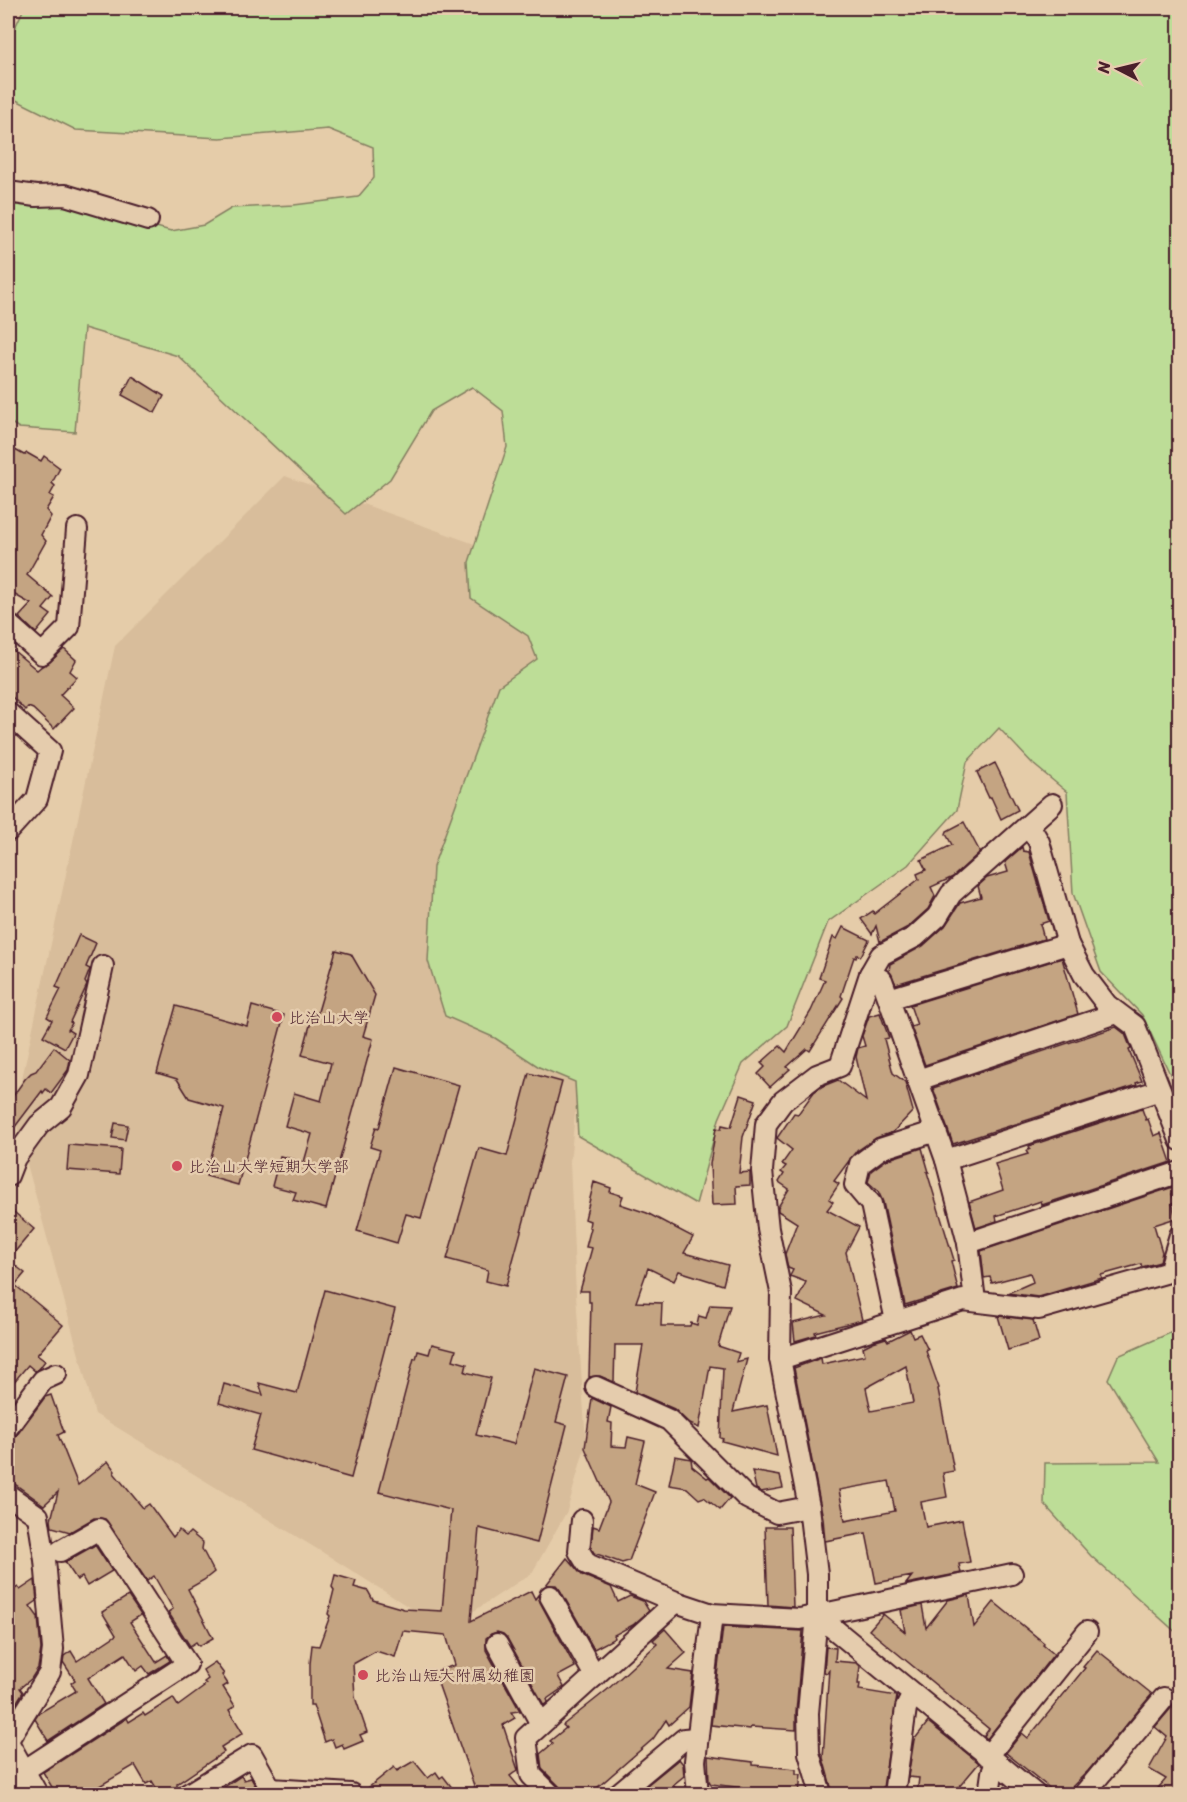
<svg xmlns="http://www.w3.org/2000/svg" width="1187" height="1802" font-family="Sriracha,'Klee One',sans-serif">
<rect width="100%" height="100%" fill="#e5cca9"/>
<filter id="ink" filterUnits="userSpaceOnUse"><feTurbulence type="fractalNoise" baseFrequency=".0167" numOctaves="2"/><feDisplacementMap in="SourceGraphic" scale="12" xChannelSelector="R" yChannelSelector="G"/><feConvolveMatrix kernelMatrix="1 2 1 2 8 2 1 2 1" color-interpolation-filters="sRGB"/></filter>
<g filter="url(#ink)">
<path fill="#d8bd9b" d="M285,476L572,579L581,1058L570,1162L576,1295L586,1443L567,1511L532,1573L445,1630L327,1555L95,1414L14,1116L115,646Z"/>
<g fill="#bddd97" stroke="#847e61" stroke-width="1.5">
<path d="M24,8H1179V1093L1142,1015L1101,972L1073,893L1067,792L1033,764L999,728L967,762L957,810L908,865L828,922L787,1026L743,1064L719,1119L696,1204L578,1136L575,1082L539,1067L495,1038L445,1016L428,961L433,867L499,686L537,659L528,636L471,598L469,562L507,447L503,411L472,387L431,411L390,479L346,514L178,356L84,328L75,432L19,428L8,421V204L33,207L64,202L171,231L204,225L232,208L294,205L358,197L374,178L373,147L328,129L220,138L76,130L8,96V43Z"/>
<path d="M1179,1329V1635L1091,1556L1044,1504L1045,1463L1159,1462L1108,1379L1118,1356Z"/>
</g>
<g fill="#c4a482" stroke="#4a1f2b" stroke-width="1.5" fill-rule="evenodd">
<path d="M132,376L164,396L155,413L122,395Z"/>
<path d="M8,446L24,455L27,453L41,461L44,456L60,468L52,483L55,486L50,495L54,497L46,510L51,516L41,535L46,541L27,575L53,597L43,609L51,615L36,633L19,617L31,604L8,591Z"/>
<path d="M8,646L37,670L42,666L50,662L64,649L76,660L70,671L77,677L60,695L74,708L54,729L33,709L28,707L25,710L8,693Z"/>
<path d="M995,763L1018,810L1001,819L991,797L989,798L977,772Z"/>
<path d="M964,822L980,852L953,877L931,887L935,896L928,909L908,927L880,942L876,926L872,934L861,919L873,911L874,914L919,879L917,874L926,870L921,860L952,845L946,834L947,831Z"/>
<path d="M1022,847L1023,851L1029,852L1049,921L1040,924L1044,939L896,984L889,971L890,964L923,946L945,926L960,903L981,897L978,886L987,878L1008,872L1005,862Z"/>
<path d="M843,927L869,940L861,956L857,955L856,958L854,957L841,996L843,998L810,1051L807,1049L787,1067L790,1069L770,1087L758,1074L765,1067L761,1063L780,1046L786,1052L811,1011L825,980L819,978L833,937L837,939Z"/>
<path d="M79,935L96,943L86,967L90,969L85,982L87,985L70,1022L72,1023L68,1030L73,1033L65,1048L43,1036L52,1020L47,1017L61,989L56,987Z"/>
<path d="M336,950L351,954L375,995L363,1036L373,1039L326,1209L293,1200L296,1192L272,1186L280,1156L304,1162L312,1134L285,1126L294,1093L321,1101L331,1063L302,1055L313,1014L317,1015Z"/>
<path d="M1062,958L1078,1014L925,1065L911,1027L917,1025L910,1005Z"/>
<path d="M176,1006L247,1026L252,1006L284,1015L238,1185L206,1176L224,1108L189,1098L177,1079L157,1073Z"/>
<path d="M880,1013L889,1038L884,1039L893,1073L905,1082L913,1111L893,1132L876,1138L857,1151V1150L834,1181L839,1184L829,1199L833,1202L827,1210L859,1227L846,1252L862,1320L815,1332L816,1335L795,1341L793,1323L826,1315L797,1301L806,1282L790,1276L793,1270L788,1268L785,1254L797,1223L778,1211V1207L789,1189L779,1182L784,1174L781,1172L786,1166L782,1164L792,1150L777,1138L794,1113L798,1114L814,1092L823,1086L838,1080L866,1101L856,1057L858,1048L865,1046L862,1036L869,1016Z"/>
<path d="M1116,1027L1125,1034L1131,1049L1129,1050L1142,1081L1136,1083L1137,1085L953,1144L933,1088Z"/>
<path d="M54,1047L70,1060L68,1070L51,1093L46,1089L43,1093L42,1091L8,1136V1103L25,1079L31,1073L36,1071Z"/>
<path d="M396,1067L459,1085L421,1218L406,1214L397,1243L357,1231L380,1150L370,1147L376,1127L379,1128Z"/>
<path d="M529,1073L562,1082L506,1286L486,1281L488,1270L447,1259L479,1148L507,1156Z"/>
<path d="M741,1095L756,1100L743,1137L739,1173L750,1172V1185L736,1186L737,1204L712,1205L710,1164L716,1128L721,1129L722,1125L731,1127Z"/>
<path d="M1142,1109L1146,1120L1148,1119L1154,1136L1161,1133L1171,1162L1042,1205L1041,1201L996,1216L997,1221L976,1228L969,1202L1003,1190L995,1164L1028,1154L1026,1151L1030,1149L1029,1146Z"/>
<path d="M115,1123L128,1125L125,1140L112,1138Z"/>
<path d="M69,1145L121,1149L119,1174L67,1170Z"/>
<path d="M922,1148L929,1172H927L954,1260L951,1261L958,1289L905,1305L883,1202L878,1191L868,1182L871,1171L886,1160Z"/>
<path d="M594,1182L611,1188L610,1192L623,1196L620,1204L647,1213L693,1237L684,1253L728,1265L723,1285L679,1271L674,1281L648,1268L636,1302L662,1303L661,1326H690L691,1323L697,1325L699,1316L706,1318L710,1305L730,1306L718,1346L739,1353L736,1362L747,1359L733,1412L767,1405L777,1456L722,1441L723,1439L720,1438L723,1368L710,1366L699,1428L690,1424L674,1409L635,1392L643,1345H615L614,1382L600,1376L589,1377L591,1302H589V1291H580L592,1248L586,1247L591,1228L589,1227L590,1221L585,1219Z"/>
<path d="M1179,1185V1191L1172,1194L1175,1202L1172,1203L1176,1218L1154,1225L1162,1252L1160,1262L1142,1267L1141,1264L1101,1275L1102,1278L1038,1297L1008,1293L1033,1282L1030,1273L992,1283L990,1277L984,1278L981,1251Z"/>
<path d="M8,1207L34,1229L8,1260L25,1273L15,1285L63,1325L37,1355L45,1361L39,1369L35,1371L28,1365L8,1389Z"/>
<path d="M325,1290L395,1309L351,1478L251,1450L261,1415L219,1403L224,1384L263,1395L259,1383L297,1393Z"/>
<path d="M998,1316L1033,1320L1039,1341L1008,1350Z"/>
<path d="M910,1330L913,1337L920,1334L928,1350L926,1351L939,1388L938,1389L954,1471L943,1473L947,1497L921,1502L926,1527L962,1520L970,1562L959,1564L961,1573L906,1584L912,1576L876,1583L866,1533L825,1541L823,1518L794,1368L821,1358L822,1364L865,1355L863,1347L873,1342L886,1338L888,1341ZM906,1366L913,1403L871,1411L866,1388ZM889,1481L895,1511L845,1521L839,1490Z"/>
<path d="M432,1344L456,1350L453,1360L467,1364L465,1372L491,1378L476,1435L514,1444L534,1368L568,1377L556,1422L567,1425L537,1543L479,1528L471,1621L531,1591L535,1599L538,1595L540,1602L575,1667L558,1676L564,1687L547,1699L548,1702L544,1705L507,1638L503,1634L497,1632L491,1634L486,1638V1650L520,1711L511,1712L515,1718L503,1725L518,1770L510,1776L525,1794H477L434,1672L455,1665L446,1635L403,1631L395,1657L376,1651L353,1664L355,1697L367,1732L360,1735L363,1741L344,1749L342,1744L335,1747L332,1739L325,1742L313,1705H310V1664L312,1645L319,1646L330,1616L328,1614L334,1590L332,1587L335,1575L356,1581L354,1587L368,1591L373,1600L404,1609L442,1611L451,1510L379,1492L414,1358L416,1359L418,1351L429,1354Z"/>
<path d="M51,1395L64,1432L58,1435L78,1485L108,1461L115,1471L114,1473L143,1508L149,1504L173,1537L179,1530L186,1536L190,1532L203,1543L202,1549L214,1572L204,1580L188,1589L213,1638L199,1646L196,1642L190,1646L168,1612L173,1609L154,1576L147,1581L105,1519L94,1518L70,1532L52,1527L51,1520L58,1492L44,1505L8,1479V1440L17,1435L45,1397Z"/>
<path d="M592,1398L611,1407L608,1422L612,1423L611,1446L626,1447L628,1437L645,1441L635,1484L655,1492L629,1561L622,1563L594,1553L591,1548L593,1526L599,1528L609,1502L585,1448Z"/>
<path d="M675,1456L691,1459L692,1466L707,1478L709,1477L730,1498L720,1510L704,1497L699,1499L687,1488L669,1485Z"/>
<path d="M752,1471L780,1476L783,1488L761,1492L756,1489Z"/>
<path d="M765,1527H790L793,1607L768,1605Z"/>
<path d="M95,1545L112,1571L87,1586L82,1577L77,1580L65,1562Z"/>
<path d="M567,1558L582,1575L611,1587L618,1602L630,1596L643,1601L649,1611L633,1625L614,1635L615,1638L594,1649L560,1590L556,1585H546Z"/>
<path d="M35,1580L37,1601L30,1606L38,1617L41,1649L38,1668L31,1679L20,1688L23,1692L15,1705L8,1711V1593L18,1587L20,1590Z"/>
<path d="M969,1595L974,1627L994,1602L1044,1643L1043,1645L1054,1654L987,1739L984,1736L989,1729L869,1630L883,1614L905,1632L901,1610L922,1605L926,1628L948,1600Z"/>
<path d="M128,1596L141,1615L130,1622L156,1662L167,1655L170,1661L149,1674L143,1666L136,1671L125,1654L88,1678L104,1704L48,1741L35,1719L39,1713L76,1691L71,1683L75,1680L63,1662L64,1656L71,1651L77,1661L116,1635L102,1612Z"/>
<path d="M723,1627L803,1631L796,1712V1730L751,1727L750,1729L711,1725Z"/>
<path d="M665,1629L686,1653L668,1669L693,1673L689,1707L669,1725L666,1720L653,1739L590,1794H562L559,1786L542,1769L540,1754L553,1743L550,1741L566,1728L563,1725L607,1690L657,1644L653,1640Z"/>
<path d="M826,1647L836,1648L835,1661L857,1663L860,1666L858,1684H860L859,1690L897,1696L882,1794H833L823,1758L829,1669L827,1673L824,1672Z"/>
<path d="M1097,1650L1152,1694L1088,1771L1065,1794H1057L1006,1753L1005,1754L1022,1733L1028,1738L1085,1668L1083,1667Z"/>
<path d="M215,1662L224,1674L222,1675L228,1684L223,1687L235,1706L229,1710L243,1733L221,1747L224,1752L177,1784V1789L168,1794H160L152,1781L146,1784L135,1765L86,1794H56L43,1772L127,1718L129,1722L143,1713L145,1716L173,1698L178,1706L204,1687L203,1686L206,1684L204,1682L208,1679L203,1670Z"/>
<path d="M1172,1707L1179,1714V1794H1153L1166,1779L1149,1769L1167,1737L1155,1727Z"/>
<path d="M928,1722L979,1763L953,1794H917L919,1778L908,1777L914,1740Z"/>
<path d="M708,1756L753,1762V1765L796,1769V1774H801L799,1793L777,1791L776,1794H763V1793L752,1791V1789L711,1784L709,1781Z"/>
<path d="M679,1759L683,1764L684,1776L673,1785L676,1789L668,1794H636Z"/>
<path d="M414,1761L428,1778L436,1772L440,1778L443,1776L457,1794H363V1792L394,1767L397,1771Z"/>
<path d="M241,1776L244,1780L251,1778L258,1790L254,1793L255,1794H214Z"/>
</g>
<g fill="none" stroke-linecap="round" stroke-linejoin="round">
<defs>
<g id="minor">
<path d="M8,192L36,196L65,195L148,220"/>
<path d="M8,624L42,654L69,627L77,529"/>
<path d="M8,713L50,751L37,799L8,831"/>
<path d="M1029,825L1039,842L1068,944L1084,975L1107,1005L1135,1026L1180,1140"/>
<path d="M870,974L882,980L946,1160L968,1243L975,1301"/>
<path d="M889,999L1068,944"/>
<path d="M918,1080L1117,1013"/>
<path d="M946,1160L1160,1090"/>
<path d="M8,1176L15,1158L39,1125L61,1107L79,1075L103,966"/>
<path d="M968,1243L1180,1172"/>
<path d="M896,1321L871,1204L855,1185L860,1164L880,1149L936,1131"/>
<path d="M780,1359L963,1300L1039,1309L1169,1272L1180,1235"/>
<path d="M596,1387L669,1420L747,1498L777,1513L809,1507"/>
<path d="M8,1427L43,1380L56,1374"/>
<path d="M8,1495L38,1516L45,1560L53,1649L50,1672L8,1740"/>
<path d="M582,1520L579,1551L587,1564L676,1602L712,1614L800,1619L1012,1574"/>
<path d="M550,1596L595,1676"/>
<path d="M817,1615L1035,1794"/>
<path d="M497,1644L541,1724"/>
<path d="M988,1756L1087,1632"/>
<path d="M22,1772L187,1664L99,1529L60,1551"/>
<path d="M188,1794L252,1755L271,1789L351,1794"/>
<path d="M550,1794L531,1775L526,1738L676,1602"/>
<path d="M618,1794L684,1739L697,1738"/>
<path d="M698,1794L695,1761L712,1614"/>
<path d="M821,1794L809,1753L808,1713L817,1615V1574L809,1507L780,1359L781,1292L768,1229L762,1171L766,1124L783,1101L817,1075L840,1066L870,974L881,955L915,937L937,917L951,894L1052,804"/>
<path d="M894,1794L906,1708L913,1694"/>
<path d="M989,1794L992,1773L996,1763"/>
<path d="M1084,1794L1164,1698"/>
</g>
<g id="major">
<path d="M8,1746L35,1794"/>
<path d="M8,1788L11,1794"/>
</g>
</defs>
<use href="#minor" stroke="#4a1f2b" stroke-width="24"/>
<use href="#major" stroke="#4a1f2b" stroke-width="28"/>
<use href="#minor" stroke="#e5ccad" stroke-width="20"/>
<use href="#major" stroke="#e5ccad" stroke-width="24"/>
</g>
</g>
<g fill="#d1495b" stroke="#e5ccad" stroke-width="2">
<circle cx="277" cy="1017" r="6"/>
<circle cx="177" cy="1166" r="6"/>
<circle cx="363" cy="1675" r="6"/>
</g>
<g text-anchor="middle" stroke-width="5" stroke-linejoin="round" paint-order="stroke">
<g font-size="16" fill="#4a1f2b" stroke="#e5ccad" text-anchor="start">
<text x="289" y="1023">比治山大学</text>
<text x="189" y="1172">比治山大学短期大学部</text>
<text x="375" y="1681">比治山短大附属幼稚園</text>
</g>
</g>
<rect width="1187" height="1802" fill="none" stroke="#e5ccad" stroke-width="30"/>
<rect x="15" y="15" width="1157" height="1772" fill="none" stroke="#4a1f2b" stroke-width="2" filter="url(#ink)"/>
<g transform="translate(1118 69) rotate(277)" stroke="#e5ccad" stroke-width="4.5" paint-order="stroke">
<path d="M0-4.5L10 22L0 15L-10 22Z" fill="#4a1f2b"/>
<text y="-9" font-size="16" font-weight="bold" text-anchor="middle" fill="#4a1f2b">N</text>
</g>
</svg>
